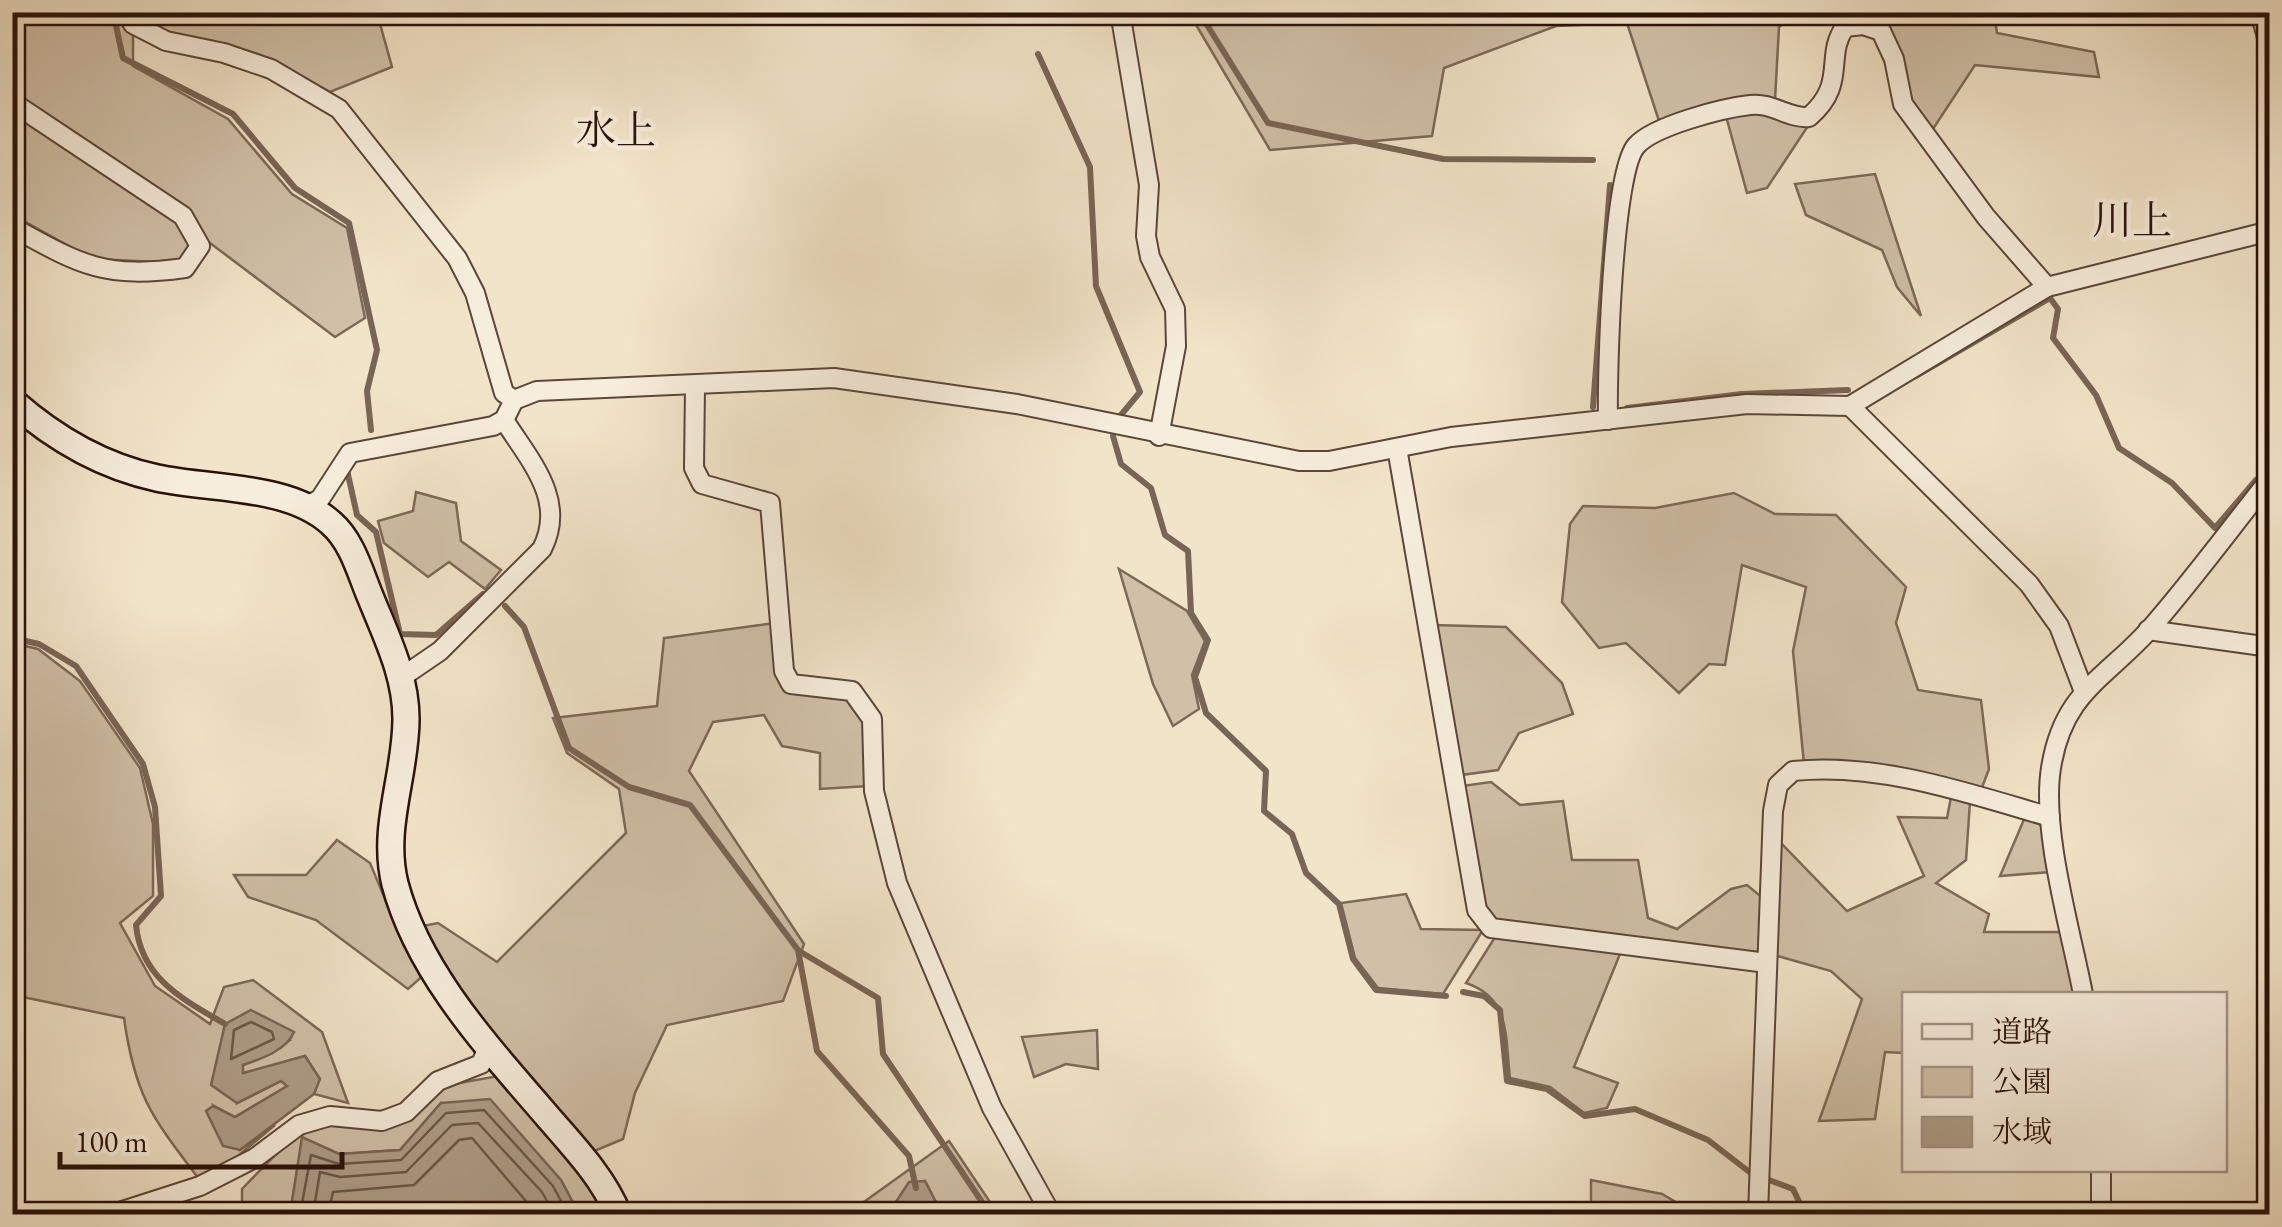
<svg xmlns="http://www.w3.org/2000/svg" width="2282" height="1227" font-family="'EB Garamond','Noto Serif JP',serif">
<rect width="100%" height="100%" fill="#f2e4c9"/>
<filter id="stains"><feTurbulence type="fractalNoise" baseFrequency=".002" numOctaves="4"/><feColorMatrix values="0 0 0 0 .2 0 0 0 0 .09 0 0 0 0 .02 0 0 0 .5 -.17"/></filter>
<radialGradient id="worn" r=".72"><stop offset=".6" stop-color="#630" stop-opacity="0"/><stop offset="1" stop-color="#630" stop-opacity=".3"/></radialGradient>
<g fill="#d0c0a8" stroke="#7d6958" stroke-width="2.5">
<path d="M1858,12L1994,13L1997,33L2094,52L2099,77L1975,65L1933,129L1906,96L1887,24L1857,19Z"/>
<path d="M13,13H377L392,67L330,92L272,62L166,35L133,19V66L228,119L292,194L347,228L365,318L335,337L210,243L181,263L92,259L13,215Z"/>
<path d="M1189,13H1796L1779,27L1775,100L1660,124L1627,23L1556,26L1444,68L1432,136L1270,150Z"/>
<path d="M1763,110L1808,126L1767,188L1747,193L1726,116Z"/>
<path d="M1875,174L1921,316L1897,287L1882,250L1806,215L1795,184Z"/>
<path d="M416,492L456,503L461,541L501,570L485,589L449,562L428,577L384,543L378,521L413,511Z"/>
<path d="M1734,493L1775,514L1836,515L1906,587L1896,623L1918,690L1981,700L1989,769L1981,790L1804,764L1793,651L1806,587L1742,565L1725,665L1709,664L1679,693L1626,643L1599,648L1562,602L1570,524L1583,506L1655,508Z"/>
<path d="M1119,569L1187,611L1205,641L1192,675L1199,709L1173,726L1153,684Z"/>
<path d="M775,623L781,686L849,697L864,721L868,786L820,789V753L782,746L764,715L713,722L689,771L804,944L783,1001L667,1025L635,1093L623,1139L592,1152C529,1081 463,1013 423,926L438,923L497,962L626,833L619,789L567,753L553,718L657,706L664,638Z"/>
<path d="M1433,625L1506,627L1562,683L1573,714L1519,733L1498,770L1461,775Z"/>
<path d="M12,643L38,649L80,681L140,768L153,824V896L120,923L155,986L210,1024L224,987L253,980L322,1032L348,1103L314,1094L319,1079L305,1056L242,1074L243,1065L290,1040L251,1011L237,1103L281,1081L288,1086L235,1117L214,1106L240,1150L275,1125L225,1167L199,1179C152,1117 135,1097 124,1018L13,995Z"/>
<path d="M1491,782L1520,805L1563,801L1572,860H1638L1648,918L1677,929L1731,889L1747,885L1764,899L1762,954L1496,921L1484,908L1462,786Z"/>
<path d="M1951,797L1970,802L1966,860L1936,883L1989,914L1984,932H2062L2074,994H1904V1053L1885,1052L1875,1119L1819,1121L1862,999L1831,971L1774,955L1777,839L1847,911L1924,876L1898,817L1947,818Z"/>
<path d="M2025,817L2040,821L2050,872L2000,876Z"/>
<path d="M337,840L370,863L400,935L425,974L408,989L316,920L248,897L234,875H306Z"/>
<path d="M1406,894L1421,929L1483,930L1443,994L1378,988L1355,958L1341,903Z"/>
<path d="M1497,934L1622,949L1574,1067L1618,1083L1607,1108L1584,1113L1550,1087L1510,1078C1505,1037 1511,998 1466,983Z"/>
<path d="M1097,1030L1098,1069L1066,1064L1034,1077L1022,1037Z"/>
<path d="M498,1076L602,1203L606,1214H579L561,1180L441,1103L400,1150L339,1154L303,1138L290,1214H242V1189C307,1121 305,1124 399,1124L443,1086Z"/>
<path d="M949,1141L998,1214H942L925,1181L888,1214H847Z"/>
<path d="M1591,1180L1662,1194L1696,1214H1591Z"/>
</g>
<g fill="#ae9d88" stroke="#796555" stroke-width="2.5">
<path d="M251,1010L294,1032C287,1050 261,1059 243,1065V1073L305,1056L320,1079L314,1094L240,1150L223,1146L206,1111L213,1106L235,1117L287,1086L281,1081L237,1103L211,1085L225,1024Z"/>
<path d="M490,1099L561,1180L579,1214H290L302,1137L339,1154L400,1150L441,1103Z"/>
<path d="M925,1181L942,1214H888L909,1182Z"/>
</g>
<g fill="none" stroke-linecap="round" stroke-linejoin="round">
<g stroke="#6c5848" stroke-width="2.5">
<path d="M251,1022L272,1032L274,1039L231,1059L234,1030Z"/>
<path d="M300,1214L311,1155L339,1164L401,1160L446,1113L484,1110L553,1186L568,1214"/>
<path d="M313,1214L320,1172L340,1177L406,1172L452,1125L478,1123L542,1192L554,1214"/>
<path d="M328,1214L333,1192L414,1185L459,1140L472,1138L537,1214"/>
</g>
<g stroke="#796555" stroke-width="6">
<path d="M113,12L123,58L233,114L295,188L349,223L377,350L367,391L371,430"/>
<path d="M1199,12L1268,123L1443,159L1593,160"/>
<path d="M1038,54L1090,167L1096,286L1140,392L1121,415"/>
<path d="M1916,376L2050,298L2058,309L2053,338L2096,395L2119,448L2172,483L2215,528L2256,480"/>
<path d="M1593,407L1610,185"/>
<path d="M1627,408L1742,394L1848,390"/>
<path d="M1113,436L1121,464L1151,488L1165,535L1188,551L1191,613L1208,640L1195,677L1206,713L1266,771L1264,811L1292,834L1306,873L1339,904L1353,959L1376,990L1446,996"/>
<path d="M347,470L357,515L376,532L400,634L436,635L483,594"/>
<path d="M505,606L524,627L569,748L629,787L690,805L798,950L817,1051L909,1156L916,1188"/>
<path d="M12,638L39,644L76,666L143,764L155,807L161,896L136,925C141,978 182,999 225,1024"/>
<path d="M799,951L878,998L883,1054L990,1214"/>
<path d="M1463,992L1484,996L1500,1010L1507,1081L1547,1089L1585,1116L1635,1109L1708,1140L1752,1174"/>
<path d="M1769,1180L1793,1189L1805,1214"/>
</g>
<defs>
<g id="street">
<path d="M126,12L133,24L166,41L224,53L271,69L339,109L457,258L475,293L504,393L514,400"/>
<path d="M1120,12L1149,185L1146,236L1150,257L1175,309L1176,346L1159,436"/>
<path d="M2260,12L2270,48"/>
<path d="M12,102L183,216L200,246L185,268C104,279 81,265 12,227"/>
<path d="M695,387L694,468L702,484L770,503L784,671L791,684L852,691L872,719L874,791L897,883L992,1108L1051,1214"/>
<path d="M1850,406L2029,584L2059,626L2083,689"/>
<path d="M1608,420C1607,376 1612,174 1636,146C1653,126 1723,108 1750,105C1772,102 1789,119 1809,117C1848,83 1824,57 1845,27L1863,25L1881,31L1894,59L1903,104L1986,217L2047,287"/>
<path d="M1397,448L1477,910L1491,928L1767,963"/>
<path d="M307,506L320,499L350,453L493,426L504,420L514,400L537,391L834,378L1017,404L1299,461H1329L1451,437L1747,404L1850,406L2047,287L2270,231"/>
<path d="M2148,630L2270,647"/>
<path d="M402,677L440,651L542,549C567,500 530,461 504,420"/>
<path d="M2083,994C2071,931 2041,830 2051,768C2063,692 2105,679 2150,629C2192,581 2230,529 2270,479"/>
<path d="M113,1214L200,1186L255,1158L299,1125L330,1116L382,1121L406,1112L438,1081L481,1064L488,1047"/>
<path d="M1758,1214L1773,811L1778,785L1793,771C1878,762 1968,793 2050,817"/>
<path d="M2101,1214V1170"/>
</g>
<path id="secondary" d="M12,401C55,439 101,466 157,478C212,490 288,484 331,523C352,541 360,572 370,596C386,636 406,675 406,719C406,775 381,828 395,884C419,974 489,1048 548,1117C574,1147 603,1177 618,1214"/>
</defs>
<use href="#street" stroke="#5c4639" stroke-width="22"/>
<use href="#secondary" stroke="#2a1209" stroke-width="30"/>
<use href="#street" stroke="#f7eddc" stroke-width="18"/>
<use href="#secondary" stroke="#f7eddc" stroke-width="25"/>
</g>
<g text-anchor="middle" stroke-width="9" stroke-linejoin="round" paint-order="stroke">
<g font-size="40" fill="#2a1209" stroke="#f7eddc">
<text x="616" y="144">水上</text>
<text x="2132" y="234">川上</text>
</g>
</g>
<rect width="2282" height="1227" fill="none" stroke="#f2e4c9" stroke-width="50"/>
<rect x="15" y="15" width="2252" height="1197" fill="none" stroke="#2a1209" stroke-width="5"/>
<rect x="25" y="25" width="2232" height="1177" fill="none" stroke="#2a1209" stroke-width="2.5"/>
<rect x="1902" y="992" width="325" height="180" fill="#f7eddc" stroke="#a59588" stroke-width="2.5"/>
<rect x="1922" y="1024" width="50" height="15" fill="#f7eddc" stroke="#a59588" stroke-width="2.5"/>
<text x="1992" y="1042" font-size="30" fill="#2a1209">道路</text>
<rect x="1922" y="1067" width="50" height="30" fill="#d0c0a8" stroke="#a59588" stroke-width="2.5"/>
<text x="1992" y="1092" font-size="30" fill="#2a1209">公園</text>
<rect x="1922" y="1117" width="50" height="30" fill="#ae9d88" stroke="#a59588" stroke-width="2.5"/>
<text x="1992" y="1142" font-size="30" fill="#2a1209">水域</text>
<path d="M60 1152v15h282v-15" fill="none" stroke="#2a1209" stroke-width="5"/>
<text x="75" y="1152" font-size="30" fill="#2a1209" stroke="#f7eddc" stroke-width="8" paint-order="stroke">100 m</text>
<rect width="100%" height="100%" filter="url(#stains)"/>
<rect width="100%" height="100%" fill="url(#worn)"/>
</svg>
